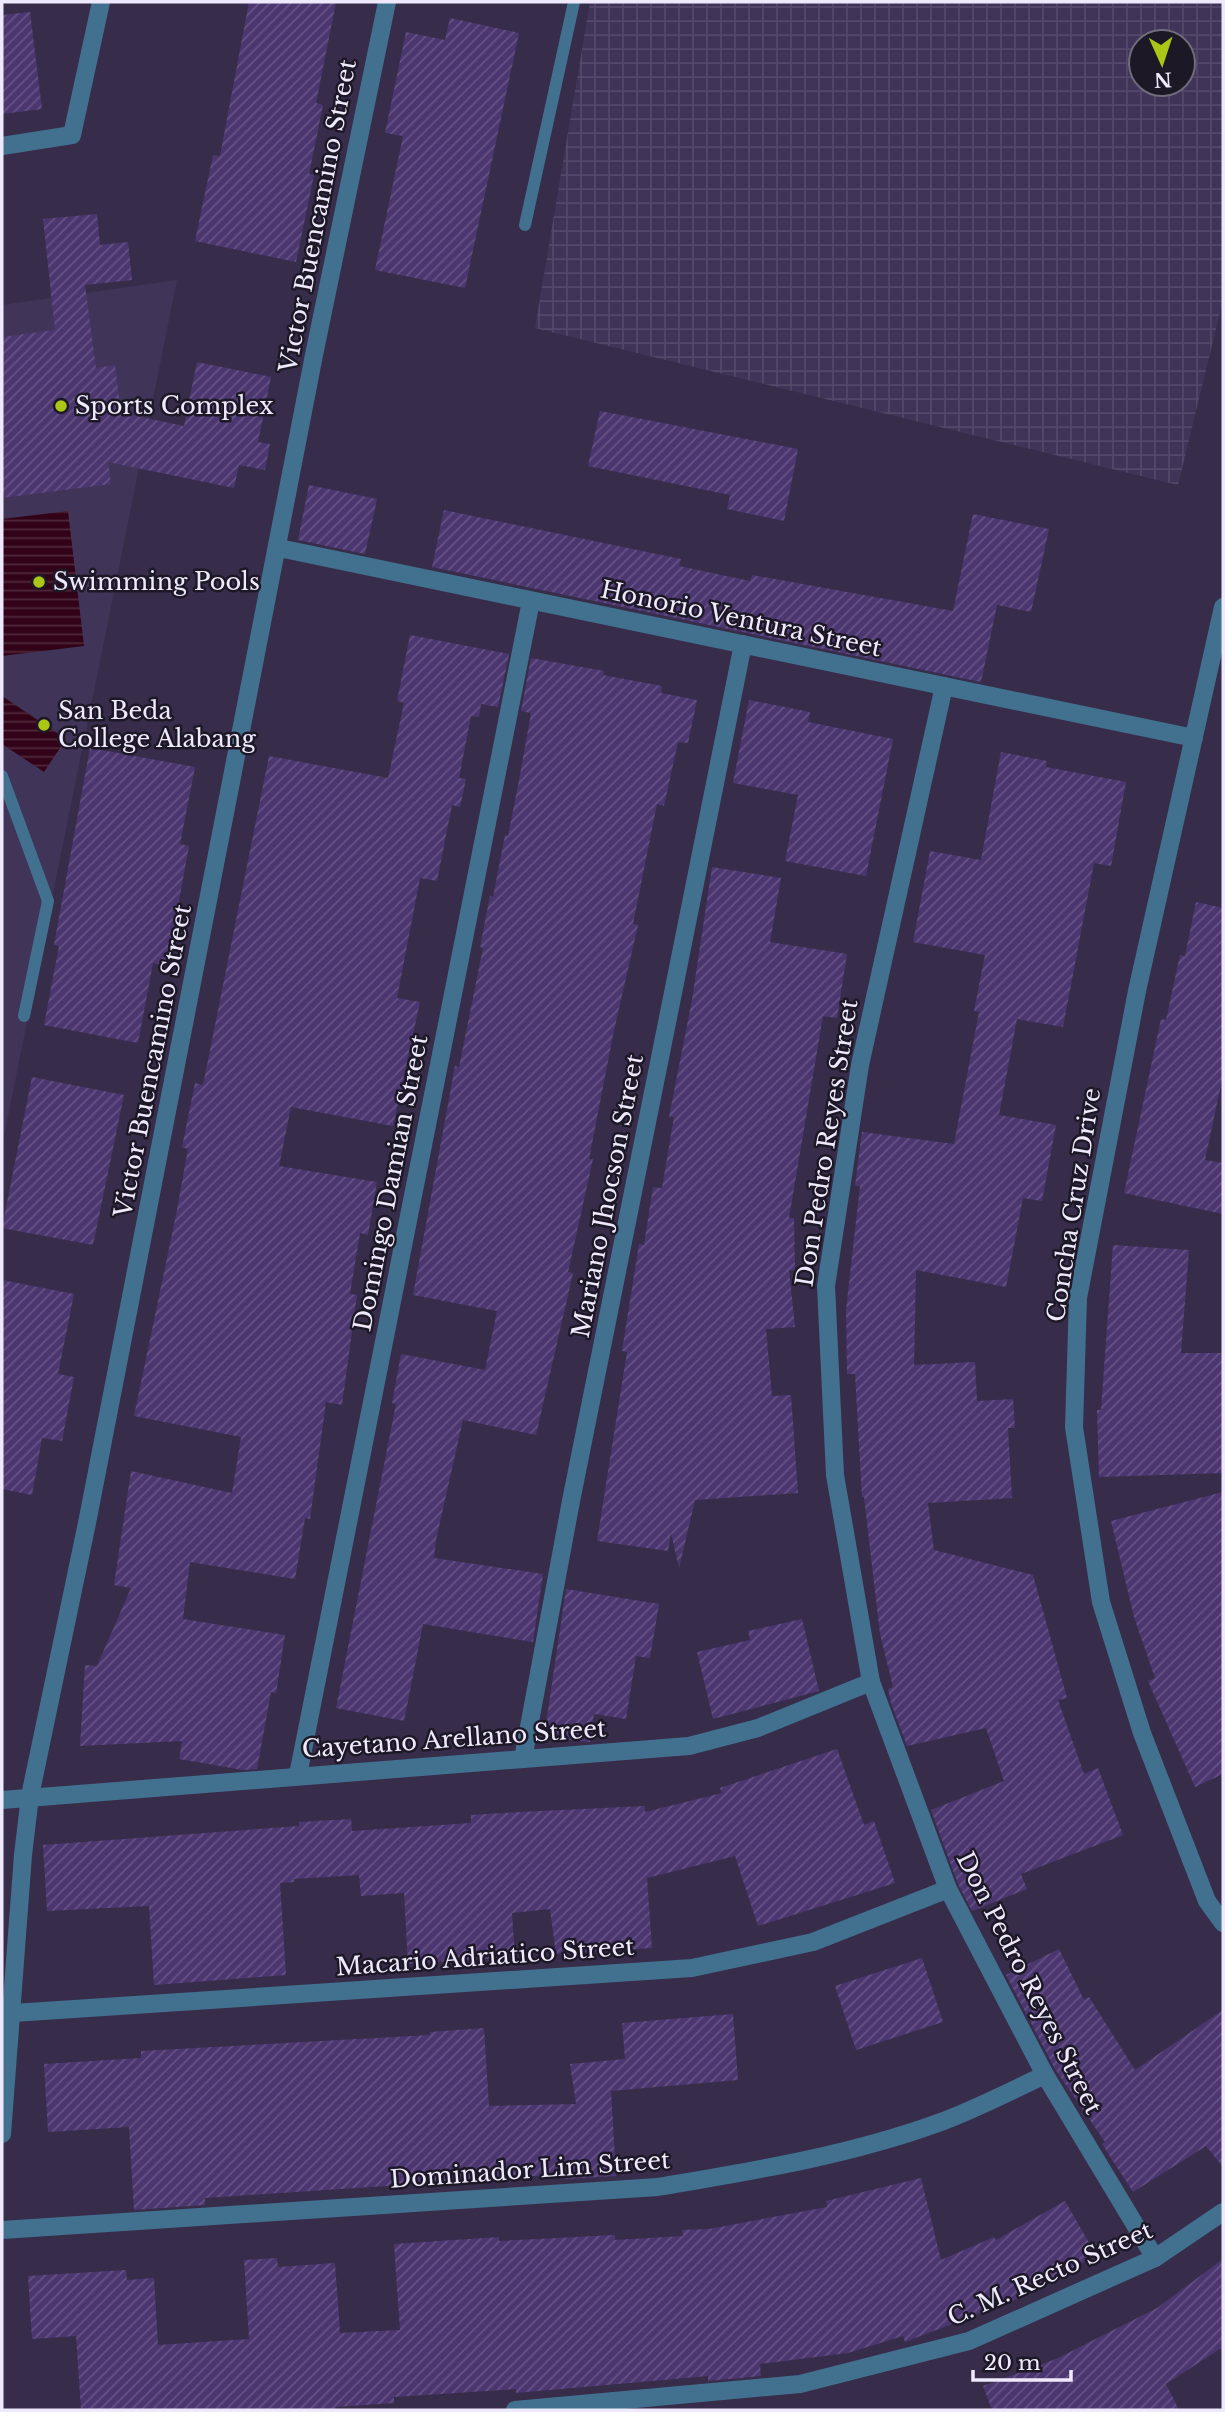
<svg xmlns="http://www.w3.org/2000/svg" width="1225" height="2412" font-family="'Libre Baskerville',serif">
<defs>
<pattern id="industrial-grid" width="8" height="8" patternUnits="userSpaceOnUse" patternTransform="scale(1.75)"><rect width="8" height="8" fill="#413459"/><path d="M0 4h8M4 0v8" fill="none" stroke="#54486a"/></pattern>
<pattern id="water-rules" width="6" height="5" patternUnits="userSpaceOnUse" patternTransform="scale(1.75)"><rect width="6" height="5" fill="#320318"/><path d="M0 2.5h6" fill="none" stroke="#50283a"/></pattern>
<pattern id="building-hatch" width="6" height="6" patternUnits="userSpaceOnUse" patternTransform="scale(1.75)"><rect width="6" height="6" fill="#4c3670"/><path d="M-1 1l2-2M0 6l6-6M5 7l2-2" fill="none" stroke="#665385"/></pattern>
</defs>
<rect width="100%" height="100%" fill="#372d4b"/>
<path fill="#413459" d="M177,280L2,1146V305Z"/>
<path fill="url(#industrial-grid)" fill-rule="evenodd" d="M590,2H1223V300L1178,485L535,328ZM1141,42H1183V84H1141Z"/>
<g fill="url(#water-rules)">
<path d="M68,511L84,646L2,656V519Z"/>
<path d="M2,696L66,739L44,772L2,744Z"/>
</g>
<g fill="url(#building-hatch)">
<path d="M249,2H336L316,103L323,105L309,174L314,175L296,262L195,241L213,155L220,156Z"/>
<path d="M30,12L42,109L2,114V15Z"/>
<path d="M450,18L519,33L465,288L375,270L403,136L385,133L406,32L445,40Z"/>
<path d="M97,214L100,245L128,242L132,280L85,285L96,368L115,365L121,413L184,426L197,362L271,377L258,442L270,444L265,470L239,465L234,488L108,462L111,484L2,498V337L55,330L43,219Z"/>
<path d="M600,411L798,449L784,521L727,509L730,495L588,466Z"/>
<path d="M309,485L377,499L365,554L298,540Z"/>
<path d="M444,510L681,559L679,566L750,581L752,575L953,611L973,514L1049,529L1031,612L997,605L981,682L432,567Z"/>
<path d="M410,635L509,654L498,707L481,704L479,717L471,716L459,778L466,779L460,807L452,805L437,881L420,878L397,998L420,1002L393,1126L291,1107L279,1166L377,1182L368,1235L360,1233L350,1294L357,1295L342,1405L326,1402L310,1519L305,1518L295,1579L190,1562L183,1619L285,1635L276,1693L271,1692L257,1769L243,1770L179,1759L182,1741L80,1746L85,1665L97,1666L131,1588L114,1585L131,1471L232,1493L241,1437L134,1416L176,1215L188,1149L182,1147L195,1083L203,1085L269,756L388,778L404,703L397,701Z"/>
<path d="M531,658L604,671L603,675L662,686L661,693L697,700L688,743L678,742L664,806L657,804L633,924L638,925L613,1035L589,1159H593L568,1272L573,1273L536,1435L463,1420L436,1540L434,1558L543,1574L533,1642L423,1624L404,1721L336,1708L396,1404L392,1403L401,1354L485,1370L497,1311L413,1295L455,1066L459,1067L483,948L480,947L490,896L493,897L505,835L508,836L520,775L531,713L521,711Z"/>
<path d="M749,700L810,712L808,722L893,739L866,876L785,861L798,795L733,783Z"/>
<path d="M90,748L195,767L180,844L189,846L167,966L153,963L138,1043L44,1025L59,946L54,945Z"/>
<path d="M1001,752L1047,761L1046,767L1126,782L1111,866L1094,863L1063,1027L1017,1019L999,1115L1056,1125L1042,1201L1023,1198L1006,1287L916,1270L914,1365L975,1362L977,1401L1013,1399L1015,1428H1008L1012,1498L928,1503L934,1550L1033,1575L1067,1698L1058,1700L1084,1774L1098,1768L1123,1835L1021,1874L1027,1889L972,1911L958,1884L931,1810L1004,1781L986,1728L907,1746L891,1703L888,1689L893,1687L880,1634L864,1497H862L855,1374H847L846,1310L860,1186H855L862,1132L954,1144L979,1012L974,1011L985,955L913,942L930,851L981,860Z"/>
<path d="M712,867L781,878L770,942L847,954L837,1018L823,1016L789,1218H794L795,1270H789L795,1327L766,1329L772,1396L791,1395L798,1493L695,1500L679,1568L671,1533L668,1551L597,1541L627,1352L622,1351L639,1244L644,1245L653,1187L662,1188L674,1117H669L692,1000Z"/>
<path d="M1196,902L1223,908V1075L1205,1160L1223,1163V1214L1124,1193L1161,1019L1166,1020L1180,955L1185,956Z"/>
<path d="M32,1077L124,1095L93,1245L2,1228Z"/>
<path d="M1113,1245L1189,1250L1181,1353H1223V1473L1099,1477L1097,1410H1101Z"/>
<path d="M2,1280L74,1294L58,1374L74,1377L62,1441L42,1438L32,1495L2,1489Z"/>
<path d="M1223,1492V1774L1195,1787L1148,1681L1155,1678L1134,1617L1111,1521Z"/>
<path d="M566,1589L659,1604L650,1658L636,1656L626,1719L594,1714L590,1742L544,1737Z"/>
<path d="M802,1619L819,1691L713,1719L697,1652L750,1640L748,1631Z"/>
<path d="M837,1749L864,1825L874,1821L895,1883L758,1926L735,1856L647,1878L652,1948L556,1954L550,1909L512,1913L515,1957L408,1964L404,1893L361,1896L359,1875L294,1879V1882L280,1883L286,1975L154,1985L149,1906L47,1911L43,1845L299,1826V1822L351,1819L352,1831L471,1823V1815L520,1812L645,1806V1812L722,1793L720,1788Z"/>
<path d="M1059,1949L1084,2000L1089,1997L1135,2070L1223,2010V2167L1206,2146L1133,2192L1102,2144L1105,2142L1055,2069L1006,1975Z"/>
<path d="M922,1958L943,2022L856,2050L835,1986Z"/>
<path d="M733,2014L738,2080L611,2091L616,2176L565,2179V2174L205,2198V2205L134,2210L129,2127L48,2132L44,2064L141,2058V2051L430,2035V2032L484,2028L489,2106L576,2104L570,2064L625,2059L622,2023Z"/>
<path d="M921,2178L941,2260L994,2237L996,2240L1065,2201L1096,2255L1017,2299L905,2342L903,2336L848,2353L760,2364L761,2376L708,2381V2376L516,2393V2389L394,2397V2403L336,2407V2410H81L76,2336L32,2339L28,2276L126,2270L127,2280L154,2278L158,2345L249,2339L244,2260L277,2258L278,2267L335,2263L340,2333L400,2330L394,2244L499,2237V2241L615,2235V2240L683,2236L682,2230L709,2229L827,2207L826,2201Z"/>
<path d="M1223,2259V2347L1166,2384L1179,2410H992L983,2386L1056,2359L1157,2308Z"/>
</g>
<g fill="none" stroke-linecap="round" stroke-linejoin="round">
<g stroke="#427190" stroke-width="12">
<path d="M525,225L574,2"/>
<path d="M2,776L48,901L24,1016"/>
</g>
<g stroke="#427190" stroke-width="18">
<path d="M2,146L72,135L101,2"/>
<path d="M279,548L1194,738"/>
<path d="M944,686L860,1065L826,1286L835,1475L871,1682L948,1889L1045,2075L1155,2258"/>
<path d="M523,1759L571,1501L743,644"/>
<path d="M298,1775L531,601"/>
<path d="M2,1800L689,1746L758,1728L871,1682"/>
<path d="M13,2013L692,1968L813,1942L948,1889"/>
<path d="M2,2134L23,1855L30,1796L87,1523L314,355L387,2"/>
<path d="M2,2230L658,2187C752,2171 847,2156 938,2123C974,2110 1010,2091 1045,2075"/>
<path d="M515,2410L800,2384L969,2341L1155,2258L1223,2212"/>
</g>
<path stroke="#427190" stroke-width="18" d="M1223,607L1137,991L1078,1298L1074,1427L1101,1602L1142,1733L1207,1901L1223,1923"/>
</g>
<g fill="#abc615" stroke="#1d1826" stroke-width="2.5">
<circle cx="61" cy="406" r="7"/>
<circle cx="39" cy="582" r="7"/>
<circle cx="44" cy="725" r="7"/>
</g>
<g text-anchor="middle" stroke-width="5" stroke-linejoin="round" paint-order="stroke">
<g font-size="24" fill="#efe9fd" stroke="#1d1826">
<text transform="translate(318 216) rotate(-79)" y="8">Victor Buencamino Street</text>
<text transform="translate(741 619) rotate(12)" y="8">Honorio Ventura Street</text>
<text transform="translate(153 1061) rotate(-79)" y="8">Victor Buencamino Street</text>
<text transform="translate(827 1143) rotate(-81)" y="8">Don Pedro Reyes Street</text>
<text transform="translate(391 1183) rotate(-79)" y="8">Domingo Damian Street</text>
<text transform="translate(608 1196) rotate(-79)" y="8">Mariano Jhocson Street</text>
<text transform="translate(1074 1205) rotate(-81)" y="8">Concha Cruz Drive</text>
<text transform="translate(454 1739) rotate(-4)" y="8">Cayetano Arellano Street</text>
<text transform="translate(485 1957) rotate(-4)" y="8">Macario Adriatico Street</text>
<text transform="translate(1029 1983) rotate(63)" y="8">Don Pedro Reyes Street</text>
<text transform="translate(530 2170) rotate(-4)" y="8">Dominador Lim Street</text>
<text transform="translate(1050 2274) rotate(-24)" y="8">C. M. Recto Street</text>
</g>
<g font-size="24" fill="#efe9fd" stroke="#1d1826" text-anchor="start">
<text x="75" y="414">Sports Complex</text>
<text x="53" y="590">Swimming Pools</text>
<text x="58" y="719">San Beda<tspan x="58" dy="28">College Alabang</tspan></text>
</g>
</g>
<rect width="1225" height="2412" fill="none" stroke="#efe9fd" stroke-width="7"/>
<g transform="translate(1162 63) rotate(177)"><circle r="33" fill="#1d1826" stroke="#716c7c" stroke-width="2"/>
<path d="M0-5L12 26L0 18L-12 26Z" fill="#abc615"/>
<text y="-10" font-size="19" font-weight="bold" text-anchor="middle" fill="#efe9fd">N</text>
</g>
<path d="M973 2370v10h98v-10" fill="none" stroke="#efe9fd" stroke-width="3.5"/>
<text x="984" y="2370" font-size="21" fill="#efe9fd" stroke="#1d1826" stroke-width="5" paint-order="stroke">20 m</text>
</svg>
